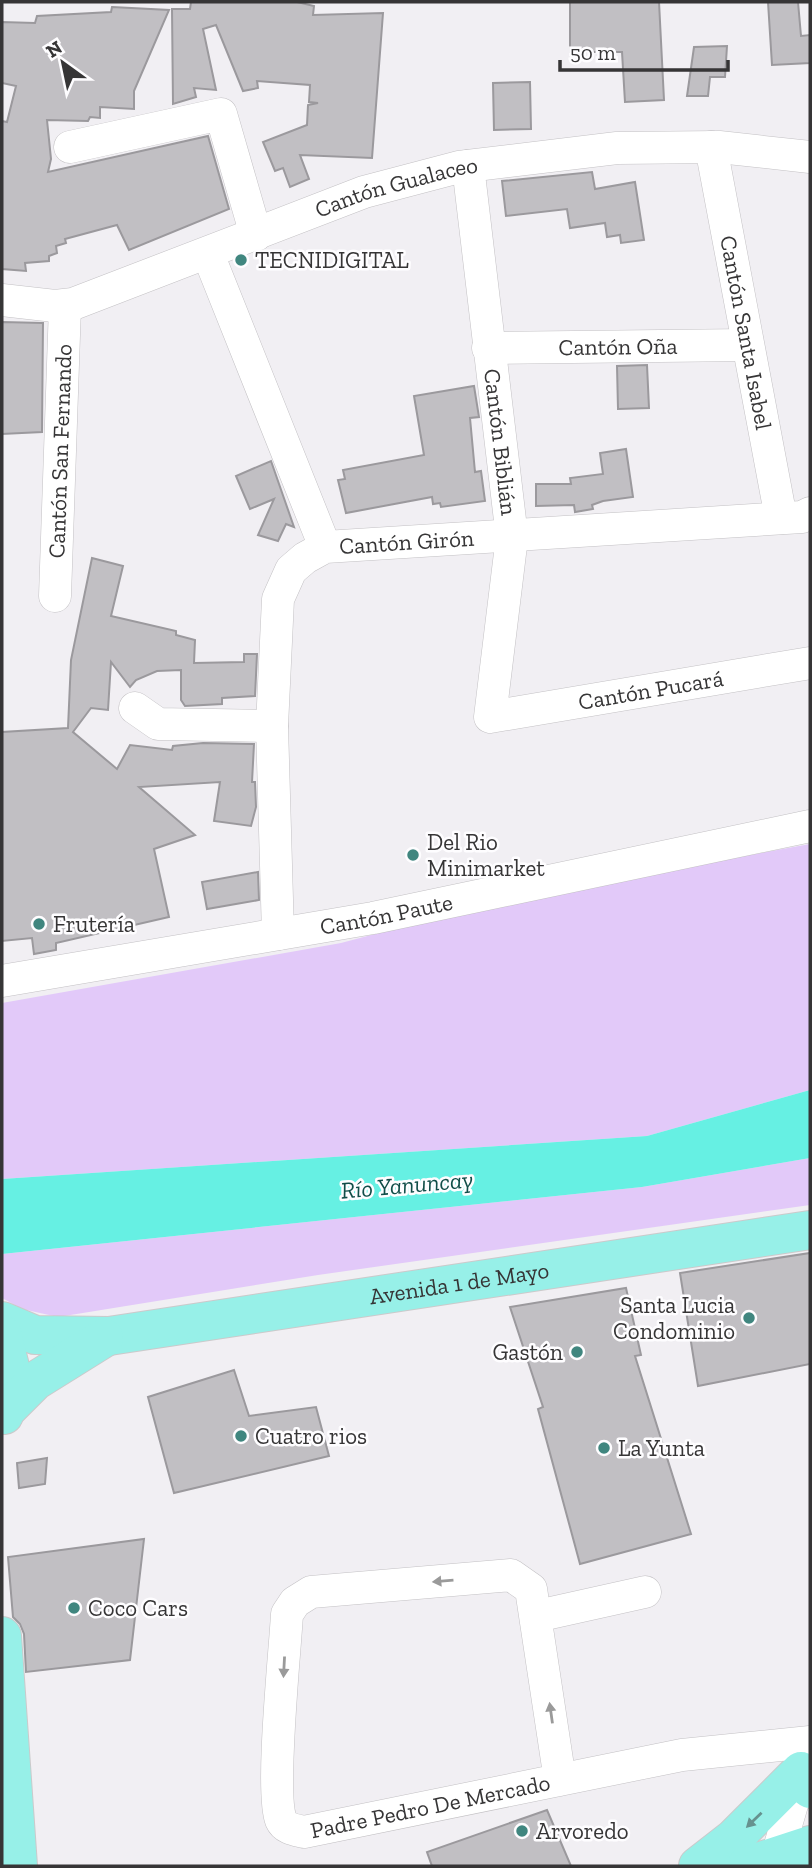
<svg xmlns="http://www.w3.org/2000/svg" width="812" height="1868" font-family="'Zilla Slab',serif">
<rect width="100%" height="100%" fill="#f1eff3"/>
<g fill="#e2c9f9">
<path d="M810,844V1090L647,1136L2,1179V1003L341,943L496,902Z"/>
<path d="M810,1158V1205L318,1275L58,1317L22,1309L2,1298V1254L642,1187Z"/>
</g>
<path fill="#66f0e3" d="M810,1090V1158L642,1187L2,1254V1179L647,1136Z"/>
<g fill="#c1bfc3" stroke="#9b999d" stroke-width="2">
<path d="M191,2H297L314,6L313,15L383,13L372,158L300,155L309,179L290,187L283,168L275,171L263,142L307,125L308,105L318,103L309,102L310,85L257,81L258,88L243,91L216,25L203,29L216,90L194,88L196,97L173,104L172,9H190Z"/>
<path d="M570,2H659L664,100L625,102L622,52H570Z"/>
<path d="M768,2H798L801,36L810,35V63L772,65Z"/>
<path d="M112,7L169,10L134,91V109L100,107V118L90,117L88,121L47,120L51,159L48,172L208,136L229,209L129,250L117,225L65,239L66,243L56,246L57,253L49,256V261L25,263L26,271L2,269V121L7,122L16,86L2,83V22L35,23L37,16L111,12Z"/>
<path d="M727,46L725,77H710L708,96H687L694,47Z"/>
<path d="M530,82L531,129L494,130L493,83Z"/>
<path d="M592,172L595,189L635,182L644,240L621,243L620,235L607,237L605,223L570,228L567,209L506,216L502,181Z"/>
<path d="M2,322L43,323L42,432L2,434Z"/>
<path d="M647,365L649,408L618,409L617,366Z"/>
<path d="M474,386L479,417L470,418L475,472L481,471L485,501L441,507L440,503L433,504L432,497L346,513L338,480L345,479L343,470L424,455L414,396Z"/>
<path d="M626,449L633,497L603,501L592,505L593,509L575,512L574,505L536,506V484H571L570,478L603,474L600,453Z"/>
<path d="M271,461L294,527L286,524L278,541L258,535L274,499L250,509L236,476Z"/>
<path d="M92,558L123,566L111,616L176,631V635L195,640L194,663L244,662V654H257L255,696L222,698V704L185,706L181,700V670L157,671L136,680L130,687L111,662L108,710L91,708L73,732L117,769L130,745L172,750L173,746L203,743L254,744L252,782H255L256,807L251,826L214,821L220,782L139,787L195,835L154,849L169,917L56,943V950L34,954L32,938L2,941V732L68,728L71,660Z"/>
<path d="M258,872L259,900L207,909L202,882Z"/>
<path d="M810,1253V1364L698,1386L680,1273Z"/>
<path d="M626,1288L641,1355L635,1356L691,1534L580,1564L538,1409L543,1407L510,1307Z"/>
<path d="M234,1370L249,1416L316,1407L329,1456L174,1493L148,1397Z"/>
<path d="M47,1458L45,1484L19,1488L17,1463Z"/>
<path d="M144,1539L130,1660L26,1672L24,1634L20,1624L13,1617L8,1557Z"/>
<path d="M547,1810L571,1866H432L427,1852Z"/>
</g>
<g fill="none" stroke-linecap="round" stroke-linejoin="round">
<defs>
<g id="minor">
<path d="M70,147L221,114L256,235"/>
<path id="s1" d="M711,147L781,518"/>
<path id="s2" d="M468,166L512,537L490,717L810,663"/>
<path d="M208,254L325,547"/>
<path id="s3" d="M2,300L55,306L73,304L364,192L459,167L617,148L719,147L810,157"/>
<path id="s4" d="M488,348L747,345"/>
<path id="s5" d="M55,596L65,306"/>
<path d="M135,708L158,724L272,726"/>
<path id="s6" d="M278,934L272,726L278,599L291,570L305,558L325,547L802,517L810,513"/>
<path id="s7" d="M2,981L373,918L810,826"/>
<path d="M537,1616L645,1592"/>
<path id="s8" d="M560,1780L531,1589L511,1575L311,1592L295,1602L287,1614C285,1652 270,1792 281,1820C285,1829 296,1830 304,1832L682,1755L810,1742"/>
<path d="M781,1866L777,1856L802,1770"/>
</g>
<g id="major">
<path id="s9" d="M2,1321L35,1335L109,1336L810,1230"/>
<path d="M2,1334L13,1379L4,1415"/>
<path d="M7,1409L35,1381L104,1338"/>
<path d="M2,1636L18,1866"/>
<path d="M698,1866L734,1838L801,1771L810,1789"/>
<path d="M746,1866L810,1845"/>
</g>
</defs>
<use href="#minor" stroke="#c3c1c4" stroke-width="33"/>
<use href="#major" stroke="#cbcacb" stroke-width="40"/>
<use href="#minor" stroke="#fff" stroke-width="32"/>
<use href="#major" stroke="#97f0e8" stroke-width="38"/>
</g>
<defs><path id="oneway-solid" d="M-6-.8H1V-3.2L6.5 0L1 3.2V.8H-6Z" transform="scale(1.75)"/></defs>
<g fill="#9a9a9a">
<use href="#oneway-solid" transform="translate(443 1581) rotate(175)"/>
<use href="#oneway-solid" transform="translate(284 1667) rotate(93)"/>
<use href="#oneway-solid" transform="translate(551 1713) rotate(-98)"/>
</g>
<use fill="#66928f" href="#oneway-solid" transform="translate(754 1820) rotate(136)"/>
<g fill="#40867f" stroke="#fefdff" stroke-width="2.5">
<circle cx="241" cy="260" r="7"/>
<circle cx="413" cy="855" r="7"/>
<circle cx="39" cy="924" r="7"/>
<circle cx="749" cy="1318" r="7"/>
<circle cx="577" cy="1352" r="7"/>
<circle cx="241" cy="1436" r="7"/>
<circle cx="604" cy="1448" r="7"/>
<circle cx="74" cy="1608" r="7"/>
<circle cx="522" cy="1831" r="7"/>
</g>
<g text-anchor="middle" stroke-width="5" stroke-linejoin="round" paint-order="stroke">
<g font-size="23" fill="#363536" stroke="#fefdff">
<text dy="8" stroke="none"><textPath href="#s3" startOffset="416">Cantón Gualaceo</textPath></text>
<text dy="8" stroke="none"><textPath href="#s1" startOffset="189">Cantón Santa Isabel</textPath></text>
<text dy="8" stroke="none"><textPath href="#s4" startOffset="130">Cantón Oña</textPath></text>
<text dy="8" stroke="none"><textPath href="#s2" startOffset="278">Cantón Biblián</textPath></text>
<text dy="8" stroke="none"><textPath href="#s5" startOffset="145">Cantón San Fernando</textPath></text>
<text dy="8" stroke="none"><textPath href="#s6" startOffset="490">Cantón Girón</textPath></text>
<text dy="8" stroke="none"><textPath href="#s2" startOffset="718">Cantón Pucará</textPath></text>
<text dy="8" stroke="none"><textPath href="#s7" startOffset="390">Cantón Paute</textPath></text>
<text dy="8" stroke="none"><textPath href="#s9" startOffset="464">Avenida 1 de Mayo</textPath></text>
<text dy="8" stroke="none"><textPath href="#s8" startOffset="814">Padre Pedro De Mercado</textPath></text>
</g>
<g font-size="23" fill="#363536" stroke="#fefdff" text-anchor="start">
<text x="255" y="268">TECNIDIGITAL</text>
<text x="427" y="850">Del Rio<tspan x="427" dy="26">Minimarket</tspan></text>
<text x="53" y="932">Frutería</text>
<text x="735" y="1313" text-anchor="end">Santa Lucia<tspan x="735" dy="26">Condominio</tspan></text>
<text x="563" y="1360" text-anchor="end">Gastón</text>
<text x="255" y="1444">Cuatro rios</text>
<text x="618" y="1456">La Yunta</text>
<text x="88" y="1616">Coco Cars</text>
<text x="536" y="1839">Arvoredo</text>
</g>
<g font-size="24" font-style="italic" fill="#114e49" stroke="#fefdff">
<text transform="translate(407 1185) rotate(-5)" y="8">Río Yanuncay</text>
</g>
</g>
<rect width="812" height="1868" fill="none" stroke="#363536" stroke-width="7"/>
<g transform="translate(63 63) rotate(327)" stroke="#fefdff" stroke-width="5" paint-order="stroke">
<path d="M0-5L12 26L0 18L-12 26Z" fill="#363536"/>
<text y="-10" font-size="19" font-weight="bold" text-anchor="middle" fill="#363536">N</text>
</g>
<path d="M560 60v10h168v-10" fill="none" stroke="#363536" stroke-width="3.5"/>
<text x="570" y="60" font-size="21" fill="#363536" stroke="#fefdff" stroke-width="5" paint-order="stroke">50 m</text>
</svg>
